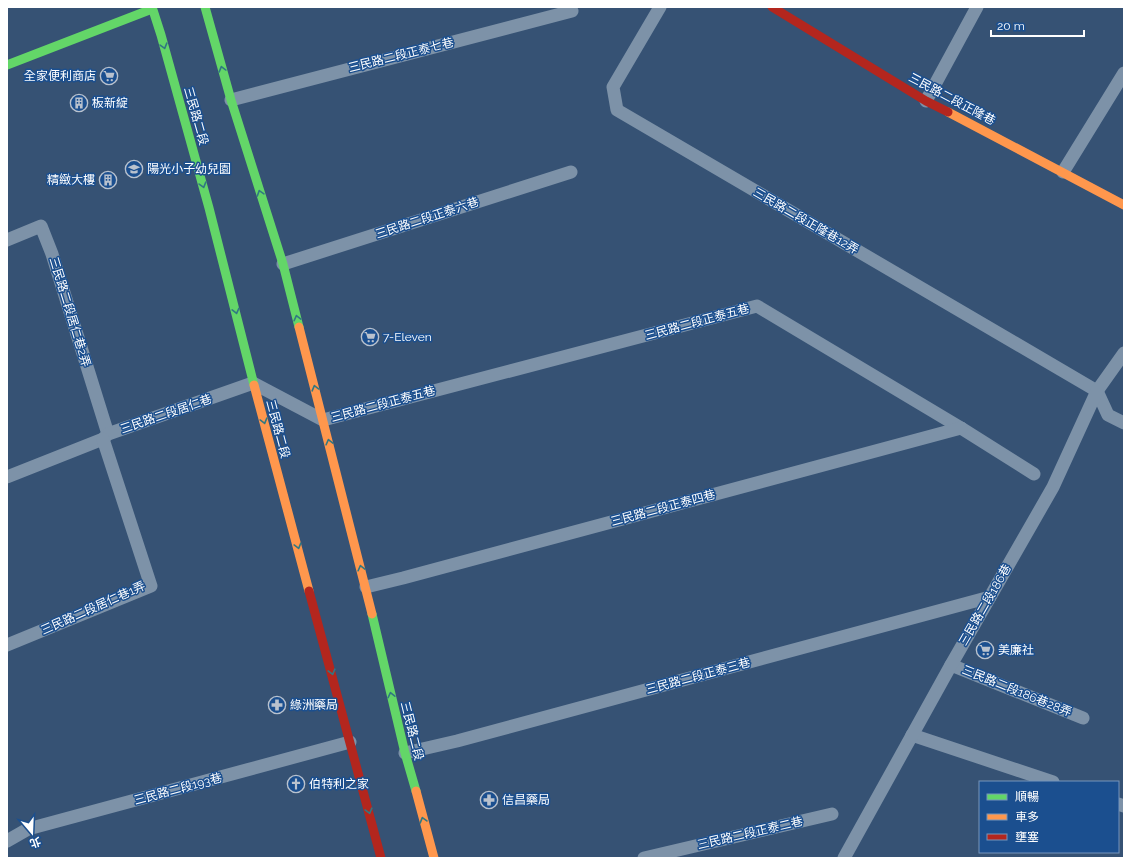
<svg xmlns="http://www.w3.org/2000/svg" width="1131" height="865" font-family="Raleway,'Noto Sans TC',sans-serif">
<rect width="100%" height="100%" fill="#365274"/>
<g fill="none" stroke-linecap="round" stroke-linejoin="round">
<g stroke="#7d92a8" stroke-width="13">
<path d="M660,7L613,87L617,110L1097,391L1108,415L1124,423"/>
<path d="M231,100L572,11"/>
<path d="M926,101L977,7"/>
<path d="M1063,172L1124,73"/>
<path d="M7,240L41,226L52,254L108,434"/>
<path d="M283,264L571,172"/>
<path d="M7,477L103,439L108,434L253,383L323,420L757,306L961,428L1034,474"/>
<path d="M366,587L403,578L961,428"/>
<path d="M7,645L151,586L103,439"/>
<path d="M951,665L1083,718"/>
<path d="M912,735L1053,782"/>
<path d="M405,753L457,741L990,597"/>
<path d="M1118,804L1124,806"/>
<path d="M7,841L28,829L350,742"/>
<path d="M644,858L832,814"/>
<path d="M844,858L951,665L1053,487L1097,391L1124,353"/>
</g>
<g stroke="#63d668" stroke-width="9">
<path d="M152,7L161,35L209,208L254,385"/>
<path d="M205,7L231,100L283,264L299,327"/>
<path d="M7,65L152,9"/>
<path d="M372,614L405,753L416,791"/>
</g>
<g stroke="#ff974d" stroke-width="9">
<path d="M948,112L1124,205"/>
<path d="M299,327L372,614"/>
<path d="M254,385L309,591"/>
<path d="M416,791L434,858"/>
</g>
<g stroke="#b3261e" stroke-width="9">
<path d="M772,7L926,101L948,112"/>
<path d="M309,591L381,858"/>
</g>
</g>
<defs><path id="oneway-chevron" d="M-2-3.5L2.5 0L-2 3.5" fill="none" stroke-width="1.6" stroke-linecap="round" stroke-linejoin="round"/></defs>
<g stroke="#317883">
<use href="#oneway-chevron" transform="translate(164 46) rotate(74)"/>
<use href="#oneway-chevron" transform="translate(222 69) rotate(-105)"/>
<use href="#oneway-chevron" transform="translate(203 185) rotate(74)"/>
<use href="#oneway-chevron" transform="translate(260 193) rotate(-108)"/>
<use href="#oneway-chevron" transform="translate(236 311) rotate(76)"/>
<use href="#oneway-chevron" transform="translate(297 318) rotate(-104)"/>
<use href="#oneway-chevron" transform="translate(315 388) rotate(-105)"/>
<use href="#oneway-chevron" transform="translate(264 421) rotate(75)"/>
<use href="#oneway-chevron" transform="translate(329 442) rotate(-104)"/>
<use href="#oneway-chevron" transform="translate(298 546) rotate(75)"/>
<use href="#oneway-chevron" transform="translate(361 568) rotate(-104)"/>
<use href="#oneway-chevron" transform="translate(332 672) rotate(75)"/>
<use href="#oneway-chevron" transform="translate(391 695) rotate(-103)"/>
<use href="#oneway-chevron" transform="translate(369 811) rotate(75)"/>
<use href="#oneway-chevron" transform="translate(423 820) rotate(-106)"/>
</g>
<defs>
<symbol id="supermarket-ring" viewBox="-11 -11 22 22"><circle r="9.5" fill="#1b4f8f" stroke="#b9c2ce" stroke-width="1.5"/><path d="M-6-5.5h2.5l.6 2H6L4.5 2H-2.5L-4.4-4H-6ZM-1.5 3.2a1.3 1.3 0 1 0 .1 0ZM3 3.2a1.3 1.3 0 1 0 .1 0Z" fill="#b9c2ce"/></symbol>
<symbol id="building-ring" viewBox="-11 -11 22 22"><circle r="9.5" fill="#1b4f8f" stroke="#b9c2ce" stroke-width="1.5"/><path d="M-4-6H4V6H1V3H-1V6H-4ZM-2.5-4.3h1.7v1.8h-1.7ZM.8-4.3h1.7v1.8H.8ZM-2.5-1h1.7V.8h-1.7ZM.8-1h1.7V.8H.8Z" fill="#b9c2ce"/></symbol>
<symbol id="school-ring" viewBox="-11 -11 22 22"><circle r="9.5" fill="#1b4f8f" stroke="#b9c2ce" stroke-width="1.5"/><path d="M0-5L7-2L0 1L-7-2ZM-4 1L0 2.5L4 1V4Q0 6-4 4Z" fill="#b9c2ce"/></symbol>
<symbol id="pharmacy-ring" viewBox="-11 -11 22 22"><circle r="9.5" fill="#1b4f8f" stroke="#b9c2ce" stroke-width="1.5"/><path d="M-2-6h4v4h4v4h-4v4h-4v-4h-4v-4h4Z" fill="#b9c2ce"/></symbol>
<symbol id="church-ring" viewBox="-11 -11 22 22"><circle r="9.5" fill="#1b4f8f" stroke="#b9c2ce" stroke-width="1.5"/><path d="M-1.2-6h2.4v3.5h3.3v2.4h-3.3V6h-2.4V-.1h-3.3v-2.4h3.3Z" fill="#b9c2ce"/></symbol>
</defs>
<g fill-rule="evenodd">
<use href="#supermarket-ring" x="99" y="66" width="20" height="20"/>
<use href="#building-ring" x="69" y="93" width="20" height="20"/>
<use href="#school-ring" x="124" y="159" width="20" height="20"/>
<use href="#building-ring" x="98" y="170" width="20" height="20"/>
<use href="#supermarket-ring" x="360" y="327" width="20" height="20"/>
<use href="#supermarket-ring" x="975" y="640" width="20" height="20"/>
<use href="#pharmacy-ring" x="267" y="695" width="20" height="20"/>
<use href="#church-ring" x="286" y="774" width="20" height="20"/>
<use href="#pharmacy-ring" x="479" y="790" width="20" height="20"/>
</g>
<g text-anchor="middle" stroke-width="3" stroke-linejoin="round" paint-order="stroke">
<g font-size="12" fill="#fff" stroke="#1b4f8f">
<text transform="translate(401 55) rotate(-14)" y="4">三民路二段正泰七巷</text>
<text transform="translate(952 99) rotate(28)" y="4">三民路二段正隆巷</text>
<text transform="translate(196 116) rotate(74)" y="4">三民路二段</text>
<text transform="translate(427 218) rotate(-18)" y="4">三民路二段正泰六巷</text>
<text transform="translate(806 221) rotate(30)" y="4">三民路二段正隆巷12弄</text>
<text transform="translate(70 312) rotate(73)" y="4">三民路二段居仁巷2弄</text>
<text transform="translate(697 322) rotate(-15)" y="4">三民路二段正泰五巷</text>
<text transform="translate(383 404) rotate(-15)" y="4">三民路二段正泰五巷</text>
<text transform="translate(166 414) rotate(-19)" y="4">三民路二段居仁巷</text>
<text transform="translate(278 429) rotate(75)" y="4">三民路二段</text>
<text transform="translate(663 508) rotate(-15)" y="4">三民路二段正泰四巷</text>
<text transform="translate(985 605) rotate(-60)" y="4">三民路二段186巷</text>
<text transform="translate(93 608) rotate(-24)" y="4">三民路二段居仁巷1弄</text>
<text transform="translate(698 676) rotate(-15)" y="4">三民路二段正泰三巷</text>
<text transform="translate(1017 691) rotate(22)" y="4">三民路二段186巷28弄</text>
<text transform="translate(412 731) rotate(76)" y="4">三民路二段</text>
<text transform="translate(178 789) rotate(-15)" y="4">三民路二段193巷</text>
<text transform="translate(750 833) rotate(-13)" y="4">三民路二段正泰二巷</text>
</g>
<g font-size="12" fill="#fff" stroke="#1b4f8f" text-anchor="start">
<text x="96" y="80" text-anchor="end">全家便利商店</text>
<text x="92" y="107">板新綻</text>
<text x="147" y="173">陽光小子幼兒園</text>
<text x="95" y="184" text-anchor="end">精緻大樓</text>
<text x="383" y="341">7-Eleven</text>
<text x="998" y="654">美廉社</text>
<text x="290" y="709">綠洲藥局</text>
<text x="309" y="788">伯特利之家</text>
<text x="502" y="804">信昌藥局</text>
</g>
</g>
<rect width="1131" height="865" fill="none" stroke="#ffffff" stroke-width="16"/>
<rect x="979" y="781" width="140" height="72" fill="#1b4f8f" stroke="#7695bc"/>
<rect x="987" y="794" width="20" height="6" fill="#63d668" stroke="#7695bc"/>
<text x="1015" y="801" font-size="12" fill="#ffffff">順暢</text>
<rect x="987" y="814" width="20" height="6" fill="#ff974d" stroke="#7695bc"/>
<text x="1015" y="821" font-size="12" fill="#ffffff">車多</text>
<rect x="987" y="834" width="20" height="6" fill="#b3261e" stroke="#7695bc"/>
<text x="1015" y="841" font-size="12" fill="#ffffff">壅塞</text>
<g transform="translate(32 833) rotate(161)" stroke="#1b4f8f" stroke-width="3" paint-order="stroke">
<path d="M0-3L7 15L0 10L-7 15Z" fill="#ffffff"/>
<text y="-6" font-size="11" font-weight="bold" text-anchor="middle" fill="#ffffff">北</text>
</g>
<path d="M991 30v6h93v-6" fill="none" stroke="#ffffff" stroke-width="2"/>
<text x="997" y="30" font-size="12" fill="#ffffff" stroke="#1b4f8f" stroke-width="3" paint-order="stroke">20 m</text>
</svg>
